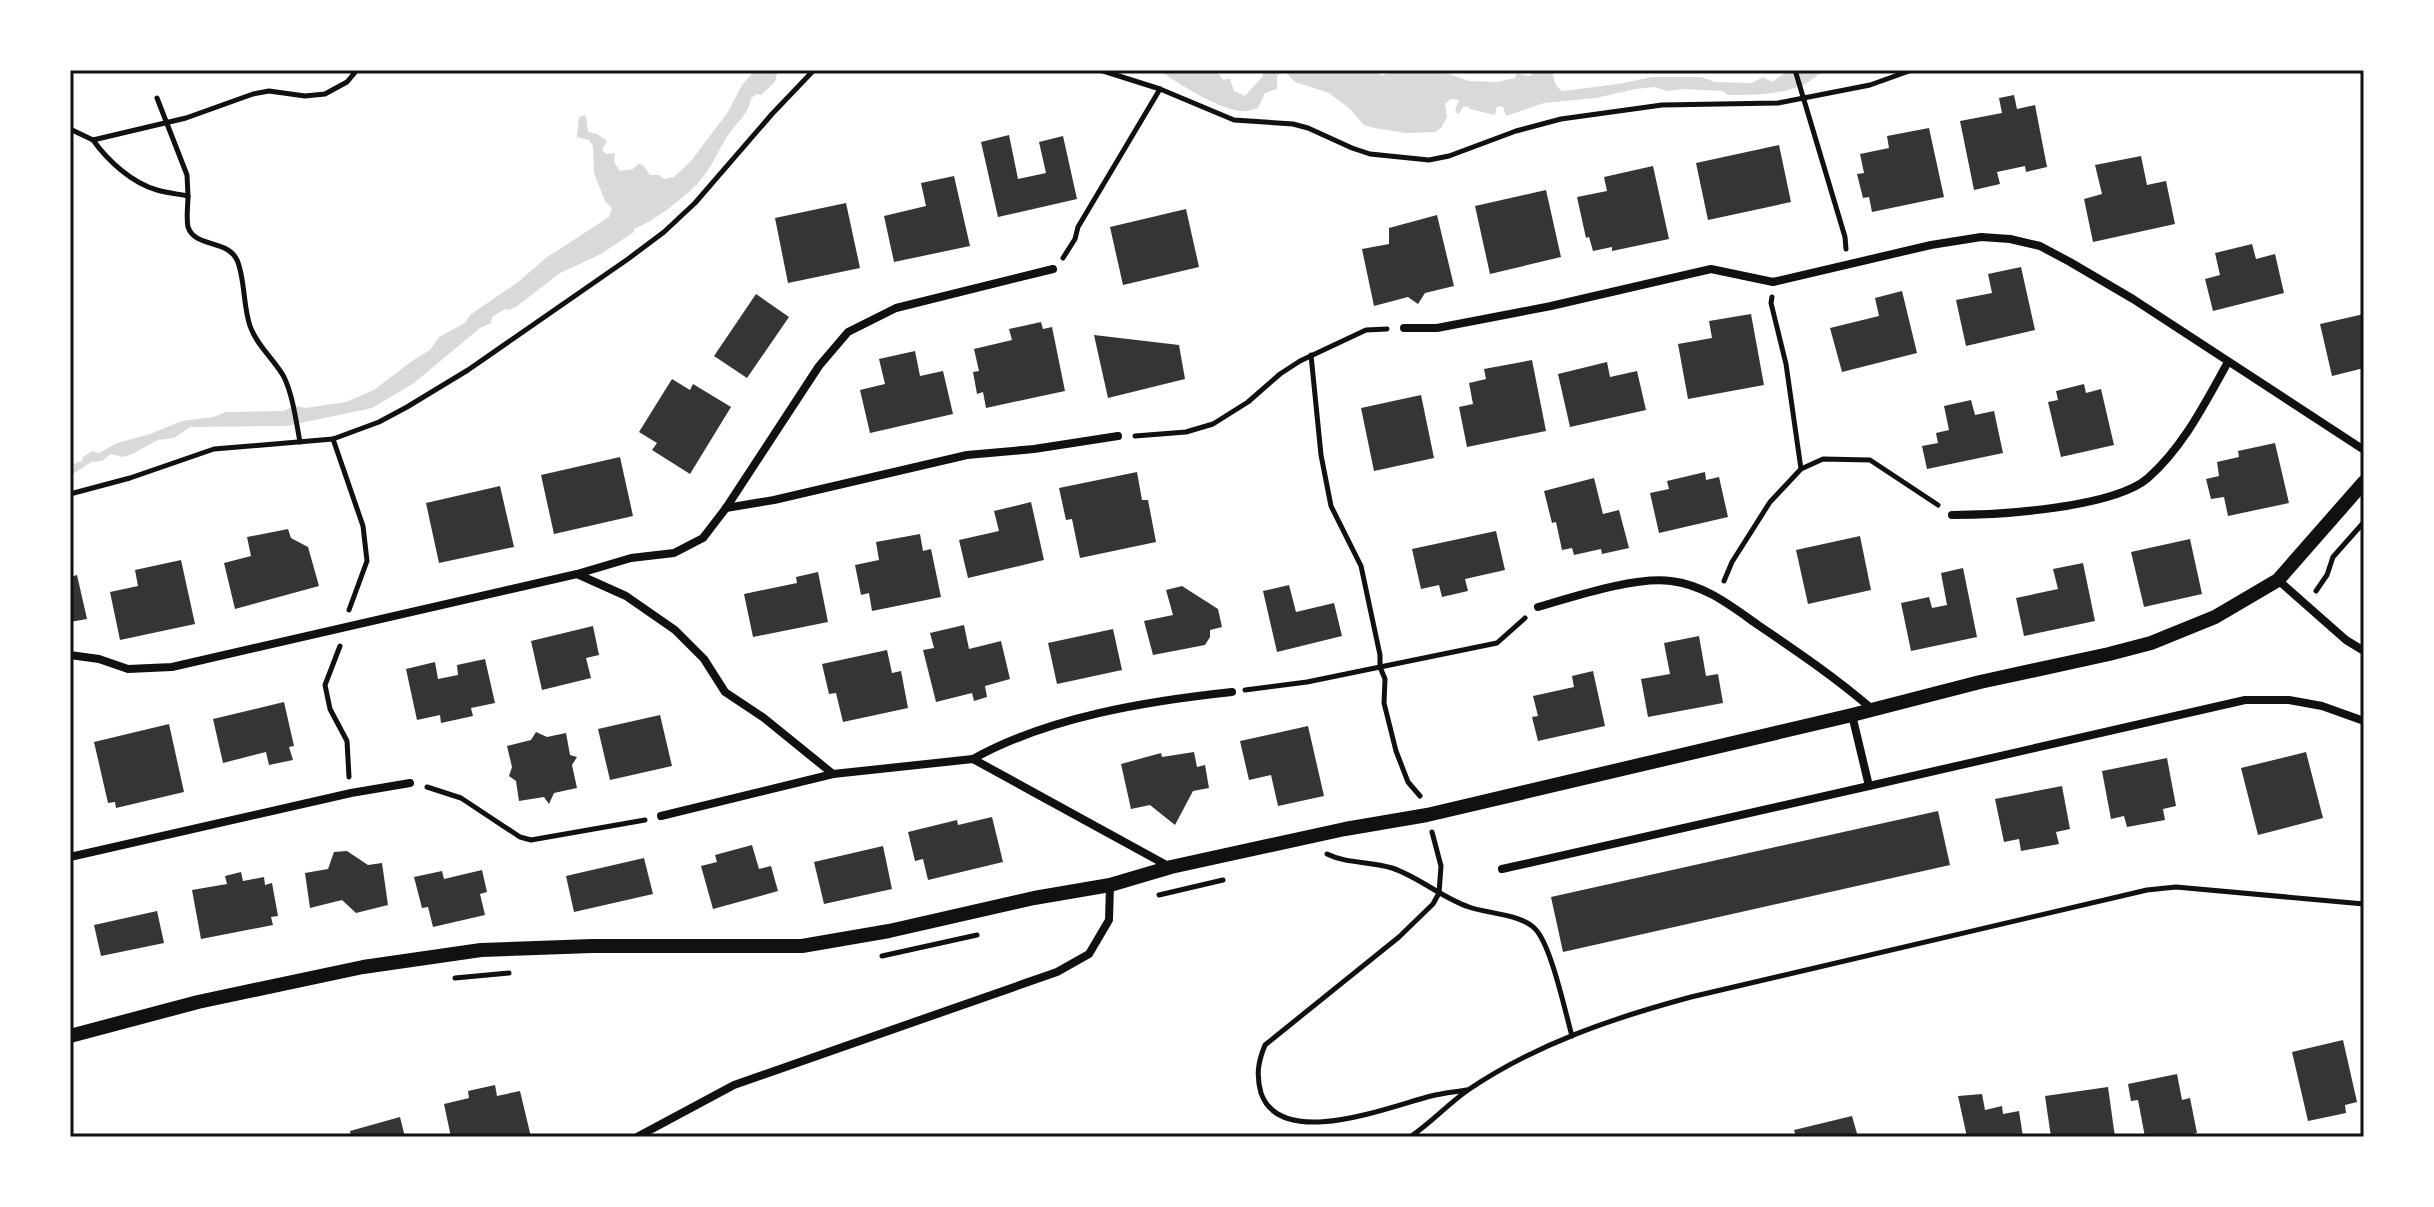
<svg xmlns="http://www.w3.org/2000/svg" width="2434" height="1207" font-family="'Titillium Web',sans-serif">
<rect width="100%" height="100%" fill="#fff"/>
<g fill="#d9d9d9">
<path d="M755,70H778L775,82L761,95L757,94L751,98C749,114 736,123 728,135C718,151 710,171 697,184C680,201 657,219 634,229V232L599,255L560,273L516,307L508,310L505,309L492,317L491,323L480,328L414,383L372,408L286,426L190,427L174,438L158,440L132,454L123,457L111,454L102,461L91,462L70,476V465L82,461L83,457L92,451L99,453L117,443L150,434L182,421L213,417L226,412L283,411L295,406L306,408L346,402L374,390L412,361L430,350L439,337L465,323L470,315L518,282L546,258L609,217L612,208L605,201L594,173L593,146L589,140L577,137L579,117L585,115L586,117L588,132L597,134L607,141L602,150L606,154L615,153L614,162L620,171L633,169L638,164L643,165L650,175H659L664,179L674,177L691,161L728,112L742,85Z"/>
<path d="M1159,70H1199L1209,73L1210,70H1216L1223,80L1230,78L1234,91L1245,96L1263,76V73L1256,70H1367L1382,75L1401,70H1438L1469,81L1498,82L1515,78L1516,74L1519,73L1522,75L1531,76L1532,70H1552C1554,78 1554,88 1563,91L1618,84L1652,77H1701L1715,82L1752,83L1763,77L1772,82L1789,70H1887C1867,77 1845,66 1824,72C1817,74 1810,82 1803,85C1779,95 1754,95 1728,95L1723,91L1684,89L1667,91L1655,87L1635,89L1596,98L1544,103L1506,116L1503,107L1499,106L1496,108L1495,115L1470,109L1467,106L1463,107L1459,114L1457,113L1455,110L1459,100L1451,99L1445,104L1447,117L1441,128L1435,132L1406,133L1374,128L1364,125L1349,108L1329,93L1295,82L1286,73H1281L1277,76V89L1265,93L1258,108C1252,110 1246,112 1239,111C1216,107 1178,84 1159,70Z"/>
</g>
<g fill="#353535">
<path d="M2014,95L2017,109L2035,105L2047,167L2026,172L2025,166L1997,172L2000,184L1974,190L1960,121L2002,113L1999,98Z"/>
<path d="M1929,128L1944,197L1872,212L1869,197L1863,198L1857,174L1864,173L1860,154L1889,148L1887,136Z"/>
<path d="M1009,135L1018,179L1046,173L1039,142L1063,136L1077,199L998,217L981,142Z"/>
<path d="M1779,145L1791,202L1708,220L1696,163Z"/>
<path d="M2141,156L2147,185L2166,181L2175,224L2093,242L2084,199L2102,194L2095,165Z"/>
<path d="M1653,166L1669,239L1612,251V247L1593,251L1589,237L1586,238L1577,197L1607,191L1604,177Z"/>
<path d="M954,176L970,246L894,262L884,216L926,206L921,183Z"/>
<path d="M1546,190L1561,257L1490,274L1475,206Z"/>
<path d="M846,203L860,268L788,283L775,218Z"/>
<path d="M1186,209L1199,267L1123,285L1110,227Z"/>
<path d="M1437,215L1454,286L1425,293L1418,304L1408,297L1374,306L1362,249L1389,244V228Z"/>
<path d="M2252,244L2256,259L2275,254L2284,293L2213,311L2205,279L2220,275L2215,253Z"/>
<path d="M2021,267L2035,330L1966,346L1956,300L1992,293L1988,274Z"/>
<path d="M1902,291L1917,353L1842,372L1830,328L1879,316L1875,298Z"/>
<path d="M756,294L789,317L747,378L714,356Z"/>
<path d="M1751,314L1764,385L1688,399L1678,344L1712,338L1709,321Z"/>
<path d="M2364,314V368L2332,376L2320,324Z"/>
<path d="M1041,322L1043,329L1052,327L1065,391L986,408L983,392L977,394L973,372L979,371L974,349L1012,340L1009,329Z"/>
<path d="M1094,335L1179,345L1185,379L1108,398Z"/>
<path d="M915,351L920,376L943,371L953,414L870,433L860,390L885,384L879,359Z"/>
<path d="M1532,360L1546,431L1467,447L1459,407L1473,404L1469,383L1486,379L1484,369Z"/>
<path d="M1607,362L1610,377L1637,371L1646,410L1570,427L1558,374Z"/>
<path d="M672,379L690,390L693,384L731,407L690,474L652,450L657,443L639,432Z"/>
<path d="M2084,384L2086,393L2101,389L2114,445L2061,457L2048,402L2058,400L2056,391Z"/>
<path d="M1421,395L1434,458L1374,471L1361,408Z"/>
<path d="M1971,400L1975,415L1994,411L2003,453L1927,469L1922,446L1938,443L1936,433L1949,430L1944,406Z"/>
<path d="M2275,443L2289,503L2228,516L2224,497L2211,499L2206,479L2219,476L2217,462L2239,457L2238,451Z"/>
<path d="M620,457L633,516L554,534L541,475Z"/>
<path d="M1137,472L1142,500H1148L1156,542L1080,558L1072,519L1066,520L1059,488Z"/>
<path d="M1705,472L1706,480L1719,477L1728,517L1659,533L1650,493L1669,489L1667,481Z"/>
<path d="M1594,478L1603,514L1619,510L1629,548L1602,554L1601,549L1574,555L1572,548L1562,550L1556,522L1552,523L1544,491Z"/>
<path d="M500,486L514,547L439,563L426,503Z"/>
<path d="M1031,502L1044,560L968,578L959,540L999,531L994,511Z"/>
<path d="M288,529L291,538L308,547L319,586L235,609L224,563L251,556L247,537Z"/>
<path d="M1496,531L1505,570L1465,579L1468,591L1442,597L1439,585L1421,589L1412,549Z"/>
<path d="M920,534L923,551L931,549L941,597L872,611L869,593L861,595L855,565L879,560L876,542Z"/>
<path d="M1860,536L1871,590L1808,604L1796,550Z"/>
<path d="M2190,539L2202,594L2144,607L2131,552Z"/>
<path d="M181,560L195,624L120,640L110,592L138,586L135,570Z"/>
<path d="M2083,563L2095,621L2024,636L2016,598L2058,589L2053,569Z"/>
<path d="M1963,568L1977,637L1911,651L1901,603L1929,597L1932,608L1947,605L1941,573Z"/>
<path d="M818,572L828,622L753,637L744,594L797,583L796,577Z"/>
<path d="M77,575L87,619L70,622V577Z"/>
<path d="M1289,585L1296,612L1334,603L1342,636L1277,652L1263,591Z"/>
<path d="M1182,586L1218,609L1222,627L1210,630V637L1205,645L1153,655L1144,621L1173,615L1166,590Z"/>
<path d="M964,625L969,649L1001,641L1010,679L985,686L987,697L974,701L972,693L936,702L923,650L934,648L930,633Z"/>
<path d="M593,626L599,655L586,658L591,678L542,690L531,641Z"/>
<path d="M1113,629L1122,670L1057,684L1048,643Z"/>
<path d="M1699,636L1706,676L1718,674L1723,703L1648,717L1641,679L1670,674L1664,643Z"/>
<path d="M887,650L892,673L901,671L908,708L843,722L836,693L829,694L822,664Z"/>
<path d="M485,659L495,703L471,708L473,716L441,723L440,715L417,720L406,669L435,662L438,679L458,675L457,665Z"/>
<path d="M1593,671L1605,726L1538,741L1532,717L1538,716L1533,696L1574,687L1572,676Z"/>
<path d="M284,702L294,746L289,747L293,760L269,765L266,752L223,763L213,719Z"/>
<path d="M660,715L672,766L610,780L598,729Z"/>
<path d="M169,724L184,792L116,808L115,802L108,803L94,742Z"/>
<path d="M1308,726L1324,796L1278,806L1271,775L1249,780L1240,741Z"/>
<path d="M536,732L547,737L566,733L570,755L577,757L572,765L577,788L554,793L549,804L544,797L519,801L516,781L509,776L512,767L507,746L531,740Z"/>
<path d="M1194,752L1197,767L1205,765L1209,788L1193,791L1175,825L1150,805L1131,809L1121,764L1161,753L1162,757Z"/>
<path d="M2306,752L2323,818L2258,835L2241,768Z"/>
<path d="M2167,758L2176,806L2163,809L2165,820L2127,827L2124,816L2111,819L2102,771Z"/>
<path d="M2062,786L2070,829L2056,832L2059,844L2021,851L2019,839L2004,842L1995,799Z"/>
<path d="M1938,811L1950,865L1563,952L1551,897Z"/>
<path d="M992,817L1003,862L928,880L923,859L915,861L908,832L957,820L958,825Z"/>
<path d="M752,845L759,869L771,866L778,891L713,909L701,866L717,862L715,855Z"/>
<path d="M883,846L892,889L824,904L814,862Z"/>
<path d="M347,851L368,865L382,863L388,905L356,913L342,900L310,908L305,873L328,869L334,852Z"/>
<path d="M644,858L653,894L574,912L566,876Z"/>
<path d="M482,870L487,892L480,894L485,915L433,927L428,907L422,908L414,877L442,871L444,879Z"/>
<path d="M241,872L243,881L264,877L265,885L272,883L278,916L271,917L273,925L201,939L192,890L227,884L225,876Z"/>
<path d="M157,911L164,943L101,956L94,925Z"/>
<path d="M2343,1040L2357,1102L2345,1105L2346,1113L2308,1121L2292,1052Z"/>
<path d="M2177,1074L2182,1100L2190,1098L2197,1133L2181,1137H2145L2138,1100L2131,1101L2128,1084Z"/>
<path d="M495,1085L497,1096L520,1091L531,1137H451L444,1104L469,1098L468,1091Z"/>
<path d="M2108,1087L2115,1137H2051L2045,1096Z"/>
<path d="M1982,1094L1985,1110L2002,1106L2003,1114L2019,1111L2023,1137H1967L1958,1096Z"/>
<path d="M1852,1116L1858,1137H1796L1794,1130Z"/>
<path d="M400,1117L405,1137H351L350,1131Z"/>
</g>
<g fill="none" stroke-linecap="round" stroke-linejoin="round">
<g stroke="#111" stroke-width="5">
<path d="M1100,70L1160,89L1234,120L1293,124L1308,128L1352,148L1370,154L1429,160L1449,156L1516,131L1561,119L1662,105L1778,103L1870,85L1912,70"/>
<path d="M1795,70L1845,237L1846,249"/>
<path d="M157,98L187,175L188,196"/>
<path d="M70,129L93,140L186,118L253,94L269,91L305,96L325,94L347,82L357,70"/>
<path d="M93,140C108,161 132,183 157,190C167,193 178,194 188,196C188,205 186,217 188,227C195,248 227,239 237,260C245,278 243,306 250,326C257,346 274,359 284,377C293,396 296,421 300,442"/>
<path d="M1063,258L1075,239L1078,227L1160,89"/>
<path d="M1772,297L1771,303L1786,364L1801,469"/>
<path d="M1311,355L1321,455L1331,506L1361,566L1380,655V667L1385,679L1384,703L1396,751L1408,782L1420,796"/>
<path d="M1135,436L1186,432L1213,424L1248,402L1280,374L1300,361L1366,330L1387,329"/>
<path d="M333,439L363,526L367,561L349,610"/>
<path d="M70,494L130,478L214,449L333,439L379,422L407,407L468,370L628,259L664,232L695,203L772,114L814,70"/>
<path d="M1724,581L1732,562L1770,502L1801,469L1823,459L1870,460L1938,505"/>
<path d="M2316,591L2327,575L2333,557L2364,522"/>
<path d="M340,646L325,685L330,709L347,741L349,777"/>
<path d="M1245,690L1307,682L1497,643L1525,618"/>
<path d="M427,787L461,798L520,837L531,840L645,820"/>
<path d="M1432,832L1441,866L1439,893L1433,904L1399,937L1265,1045C1258,1062 1256,1075 1261,1093C1281,1151 1391,1106 1431,1096C1443,1093 1455,1092 1467,1090"/>
<path d="M1327,854C1347,864 1370,861 1392,868C1419,877 1442,898 1469,907C1488,914 1524,914 1537,931C1552,950 1565,1011 1572,1036"/>
<path d="M1159,895L1223,880"/>
<path d="M882,956L977,935"/>
<path d="M455,978L509,973"/>
<path d="M1410,1137C1431,1123 1448,1104 1468,1090C1536,1044 1613,1018 1691,997L2147,890L2176,887L2364,904"/>
</g>
<g stroke="#111" stroke-width="8">
<path d="M1404,328H1437L1551,306L1711,269L1773,282L1931,245L1981,237L2010,239L2040,246L2070,262L2133,299L2364,450"/>
<path d="M726,508L774,500L967,455L1034,449L1118,436"/>
<path d="M1952,515C1999,515 2113,508 2148,478C2184,446 2205,403 2228,362"/>
<path d="M577,574L631,558L674,553L703,538L726,508L819,366L848,332L896,308L1053,269"/>
<path d="M2278,580L2346,640L2364,651"/>
<path d="M1538,607C1573,597 1636,576 1671,581C1705,585 1731,606 1758,625C1798,652 1836,678 1872,709"/>
<path d="M70,655L99,659L128,669L172,667L577,574L626,596L675,630L704,659L725,692L764,718L833,774L973,759L1170,867"/>
<path d="M1852,715L1869,786L2245,700H2289L2322,706L2364,721"/>
<path d="M973,759C1048,717 1147,701 1232,692"/>
<path d="M661,816L833,774"/>
<path d="M70,857L351,793L410,783"/>
<path d="M1502,869L1869,786"/>
<path d="M637,1137L734,1085L1057,972L1089,954L1109,920L1110,885"/>
</g>
<path stroke="#111" stroke-width="14" d="M70,1036L198,1002L363,967L481,950L592,946H802L889,931L1034,898L1110,885L1171,867L1345,829L1427,815L1852,715L1980,682L2109,654L2151,643L2215,617L2278,580L2364,482"/>
</g>
<rect width="2434" height="1207" fill="none" stroke="#ffffff" stroke-width="144"/>
<rect x="72" y="72" width="2290" height="1063" fill="none" stroke="#111" stroke-width="3"/>
</svg>
